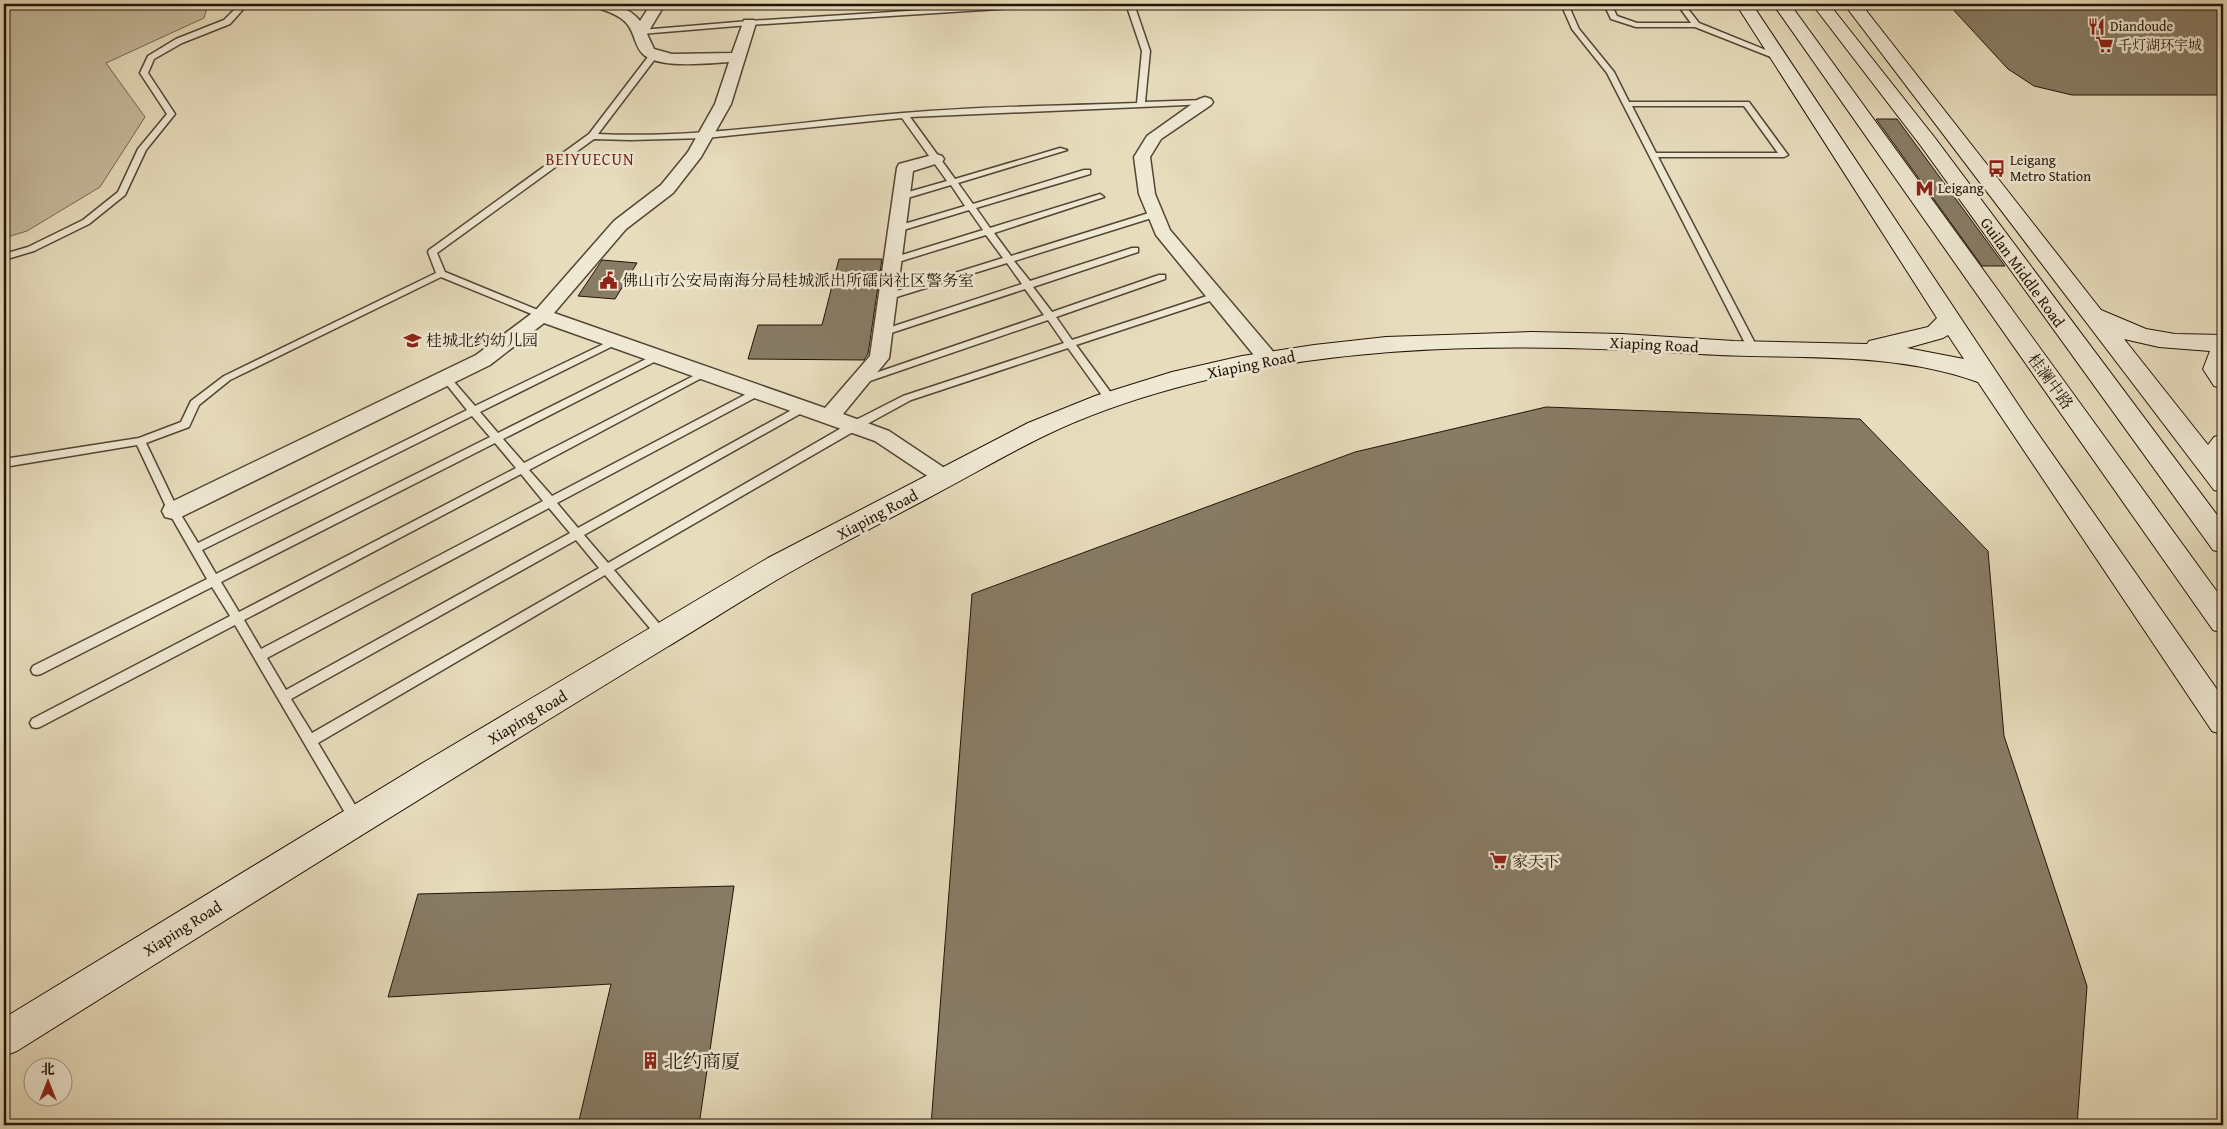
<svg xmlns="http://www.w3.org/2000/svg" width="2227" height="1129" font-family="'Gentium Book Plus','Noto Serif SC',serif">
<rect width="100%" height="100%" fill="#e7dcbc"/>
<filter id="stains"><feTurbulence type="fractalNoise" baseFrequency=".004" numOctaves="4"/><feColorMatrix values="0 0 0 0 .2 0 0 0 0 .09 0 0 0 0 .02 0 0 0 .5 -.17"/></filter>
<radialGradient id="worn" r=".72"><stop offset=".6" stop-color="#630" stop-opacity="0"/><stop offset="1" stop-color="#630" stop-opacity=".3"/></radialGradient>
<path fill="#c6ba9d" stroke="#746652" d="M4,4H208L204,18L106,63L145,117L100,187L27,231L4,238Z"/>
<g fill="#887c65" stroke="#221307">
<path d="M1948,4H2135L2151,7L2190,8L2197,4H2223V95H2072L2034,86L2008,69Z"/>
<path d="M1876,119H1897L2005,266H1982Z"/>
<path d="M839,259H882L868,354L864,360L748,359L758,325H822Z"/>
<path d="M602,260L637,263L615,299L578,296Z"/>
<path d="M1546,407L1860,419L1988,551L2004,736L2087,986L2077,1125H931L972,594L1355,452Z"/>
<path d="M734,886L699,1125H578L611,984L388,997L418,894Z"/>
</g>
<g fill="none" stroke-linecap="round" stroke-linejoin="round">
<defs>
<g id="lane">
<path d="M237,4H244L246,6L230,24L182,43L154,59L148,73L175,114L146,150L125,195L89,224L34,251L4,260V254L28,247L83,220L118,192L138,149L167,114L140,73L148,56L176,39L224,20L238,6Z"/>
<path d="M1018,4H1051L1047,6L749,25L641,34L637,32L641,30L749,21Z"/>
<path d="M1126,4H1134L1150,51L1145,102L1205,100H1208V104L910,117L955,179L1060,148L1067,150L958,183L973,204L1084,170H1090V174L976,208L990,228L1097,195L1100,194L1104,197L994,233L1011,256L1152,212H1158V216L1014,261L1030,281L1132,248H1138V252L1033,287L1052,312L1159,275H1165V279L1056,317L1072,340L1213,294H1219V298L1076,345L1114,397L1115,399L1114,401H1106L1068,348L911,400L858,429L614,570L667,633L669,636L667,639H659L605,575L318,743L361,815L363,819L361,823L356,825L351,823L235,625L40,727L36,728L32,727L30,723L32,719L230,616L212,587L41,674L37,675L33,674L31,670L33,666L207,579L168,511L137,445L4,467V459L139,438L181,422L191,401L224,376L436,273L428,252L429,250L589,134L651,53L658,55L598,134C700,139 801,121 903,113C981,106 1059,106 1137,103L1142,51ZM902,118L947,181L898,195V199H904L951,185L965,206L894,227V231H900L969,210L983,230L889,259V263H895L986,235L1003,258L884,295V299H890L1007,263L1022,284L879,331V335H885L1025,289L1044,315L858,379L856,381L858,383H864L1048,320L1064,343L903,396L850,423L608,563L584,535L807,410L808,408L807,406H799L578,528L557,503L762,394L763,392L762,390H754L552,496L529,470L711,373L709,371H703L524,463L503,439L662,358L664,356L662,354H656L498,433L480,412L619,343L621,341L616,338L475,406L449,376H443L441,378L443,380L467,410L198,543L178,510L146,443L189,427L199,405L230,380L441,277L539,317H545V313L445,272L437,253L594,139L630,140L706,138ZM472,416L490,437L216,574L202,550ZM495,443L516,468L239,612L221,582ZM521,474L543,501L261,649L244,620ZM549,508L570,533L286,690L267,658ZM576,540L599,568L312,733L291,699Z"/>
<path d="M1561,4H1568L1579,29L1614,72L1629,102H1749L1788,155L1784,157H1658L1758,349L1756,351L1753,352L1748,349L1607,73L1572,29ZM1632,106H1744L1778,153H1656Z"/>
<path d="M1604,4H1611L1617,16L1637,23H1691L1677,4H1684L1699,23L1783,57L1776,59L1695,27H1636L1611,19Z"/>
</g>
<g id="street">
<path d="M592,4C610,3 628,6 640,21L651,4H665L647,34L654,49L672,54L732,53L744,20H754L756,23L731,104L701,157L673,193L626,229L554,313L825,408L870,356L897,168L899,164L936,154L942,156L944,159L942,162L913,171L889,358L843,414L889,431L952,473L956,478L952,483L945,486L938,483L875,441L544,323L490,365L181,517L173,519L165,517L162,511L165,505L476,355L535,311L614,221L661,185L688,152L715,104L729,62C709,63 661,69 644,55C635,48 635,34 628,25C621,15 605,10 594,7Z"/>
<path d="M1205,97L1211,99L1213,102L1211,105L1161,139L1150,157L1155,194L1170,230L1276,355L1279,360L1276,365L1269,367L1262,365L1156,235L1139,194L1134,157L1147,136L1199,99Z"/>
</g>
<g id="secondary">
<path d="M1736,4H1752L2027,418L2223,698V735L2212,731L1978,382C1889,350 1793,360 1700,354C1526,343 1345,341 1175,388C1131,400 1085,416 1044,436C1005,455 968,477 930,497C882,523 834,547 787,574C747,597 707,623 667,647C449,780 233,915 17,1051L4,1056V1018L426,761L768,558L1028,423L1095,396L1172,372L1242,356L1314,345L1386,337L1532,332L1622,334L1734,341L1867,344L1869,341L1928,327L1937,318ZM1948,335L1964,359L1907,348L1943,338Z"/>
<path d="M1773,4H1790L2223,600V633L2213,630Z"/>
<path d="M1812,4H1829L1935,138L2223,523V553L2213,550L1921,146Z"/>
<path d="M1844,4H1861L2101,310L2146,329L2175,334L2223,335V388L2214,386L2203,369L2210,351L2159,347L2124,339L2208,445L2214,437L2223,434V492L2214,490Z"/>
</g>
</defs>
<use href="#lane" stroke="#534534" stroke-width="3"/>
<use href="#street" stroke="#534534" stroke-width="3"/>
<use href="#secondary" stroke="#221307" stroke-width="2"/>
<use href="#lane" fill="#efe8d3" fill-rule="evenodd"/>
<use href="#street" fill="#efe8d3" fill-rule="evenodd"/>
<use href="#secondary" fill="#efe8d3" fill-rule="evenodd"/>
</g>
<defs>
<symbol id="restaurant-bare" viewBox="-9 -9 18 18"><path d="M-5-6h1v4h1v-4h1v4h1v-4h1v5L-1.5 .5V6h-2V.5L-5-1ZM5-6V6H3V1.5H1.5Q1.5-4 5-6Z" fill="#8f2418" stroke="#efe8d3" stroke-width="2.5" paint-order="stroke"/></symbol>
<symbol id="supermarket-bare" viewBox="-9 -9 18 18"><path d="M-6-5.5h2.5l.6 2H6L4.5 2H-2.5L-4.4-4H-6ZM-1.5 3.2a1.3 1.3 0 1 0 .1 0ZM3 3.2a1.3 1.3 0 1 0 .1 0Z" fill="#8f2418" stroke="#efe8d3" stroke-width="2.5" paint-order="stroke"/></symbol>
<symbol id="bus-bare" viewBox="-9 -9 18 18"><path d="M-5-6H5V4H4V6H2V4H-2V6H-4V4H-5ZM-3.5-4V0h7V-4ZM-3.5 1.2v1.5H-2V1.2ZM2 1.2v1.5H3.5V1.2Z" fill="#8f2418" stroke="#efe8d3" stroke-width="2.5" paint-order="stroke"/></symbol>
<symbol id="metro-bare" viewBox="-9 -9 18 18"><path d="M-5.5 5V-5H-3L0 0L3-5H5.5V5H3V-.5L0 4L-3-.5V5Z" fill="#8f2418" stroke="#efe8d3" stroke-width="2.5" paint-order="stroke"/></symbol>
<symbol id="civic-bare" viewBox="-9 -9 18 18"><path d="M-.6-6.5H3V-4.5H.6V-3L4-1V1h2V6H-6V1h2V-1L-.6-3ZM-1.2 2.5V6h2.4V2.5Z" fill="#8f2418" stroke="#efe8d3" stroke-width="2.5" paint-order="stroke"/></symbol>
<symbol id="school-bare" viewBox="-9 -9 18 18"><path d="M0-5L7-2L0 1L-7-2ZM-4 1L0 2.5L4 1V4Q0 6-4 4Z" fill="#8f2418" stroke="#efe8d3" stroke-width="2.5" paint-order="stroke"/></symbol>
<symbol id="building-bare" viewBox="-9 -9 18 18"><path d="M-4-6H4V6H1V3H-1V6H-4ZM-2.5-4.3h1.7v1.8h-1.7ZM.8-4.3h1.7v1.8H.8ZM-2.5-1h1.7V.8h-1.7ZM.8-1h1.7V.8H.8Z" fill="#8f2418" stroke="#efe8d3" stroke-width="2.5" paint-order="stroke"/></symbol>
</defs>
<g fill-rule="evenodd">
<use href="#restaurant-bare" x="2084" y="14" width="25" height="25"/>
<use href="#supermarket-bare" x="2092" y="32" width="25" height="25"/>
<use href="#bus-bare" x="1984" y="156" width="25" height="25"/>
<use href="#metro-bare" x="1912" y="176" width="25" height="25"/>
<use href="#civic-bare" x="596" y="268" width="25" height="25"/>
<use href="#school-bare" x="400" y="328" width="25" height="25"/>
<use href="#supermarket-bare" x="1486" y="848" width="25" height="25"/>
<use href="#building-bare" x="638" y="1048" width="25" height="25"/>
</g>
<g text-anchor="middle" stroke-width="5" stroke-linejoin="round" paint-order="stroke">
<g font-size="14" fill="#221307" stroke="#efe8d3" text-anchor="start">
<text x="2110" y="31">Diandoude</text>
<text x="2118" y="50">千灯湖环宇城</text>
<text x="2010" y="165">Leigang<tspan x="2010" dy="16">Metro Station</tspan></text>
<text x="1938" y="193">Leigang</text>
</g>
<g font-size="16" letter-spacing="1" fill="#7a1f14" stroke="#efe8d3">
<text x="590" y="165">BEIYUECUN</text>
</g>
<g font-size="16" fill="#221307" stroke="#efe8d3">
<text transform="translate(2023 272) rotate(54)" y="6">Guilan Middle Road</text>
<text transform="translate(1654 344) rotate(3)" y="6">Xiaping Road</text>
<text transform="translate(1251 364) rotate(-11)" y="6">Xiaping Road</text>
<text transform="translate(2051 381) rotate(54)" y="6">桂澜中路</text>
<text transform="translate(877 514) rotate(-28)" y="6">Xiaping Road</text>
<text transform="translate(527 717) rotate(-31)" y="6">Xiaping Road</text>
<text transform="translate(182 928) rotate(-32)" y="6">Xiaping Road</text>
</g>
<g font-size="16" fill="#221307" stroke="#efe8d3" text-anchor="start">
<text x="622" y="286">佛山市公安局南海分局桂城派出所礌岗社区警务室</text>
<text x="426" y="346">桂城北约幼儿园</text>
<text x="1512" y="867">家天下</text>
</g>
<g font-size="19" fill="#221307" stroke="#efe8d3" text-anchor="start">
<text x="664" y="1068">北约商厦</text>
</g>
</g>
<rect width="2227" height="1129" fill="none" stroke="#e7dcbc" stroke-width="20"/>
<rect x="5" y="5" width="2217" height="1119" fill="none" stroke="#221307" stroke-width="2.5"/>
<rect x="10" y="10" width="2207" height="1109" fill="none" stroke="#221307"/>
<g transform="translate(48 1082)"><circle r="24" fill="#efe8d3" stroke="#9d9381"/>
<path d="M0-4L9 19L0 12L-9 19Z" fill="#8f2418"/>
<text y="-8" font-size="14" font-weight="bold" text-anchor="middle" fill="#221307">北</text>
</g>
<rect width="100%" height="100%" filter="url(#stains)"/>
<rect width="100%" height="100%" fill="url(#worn)"/>
</svg>
